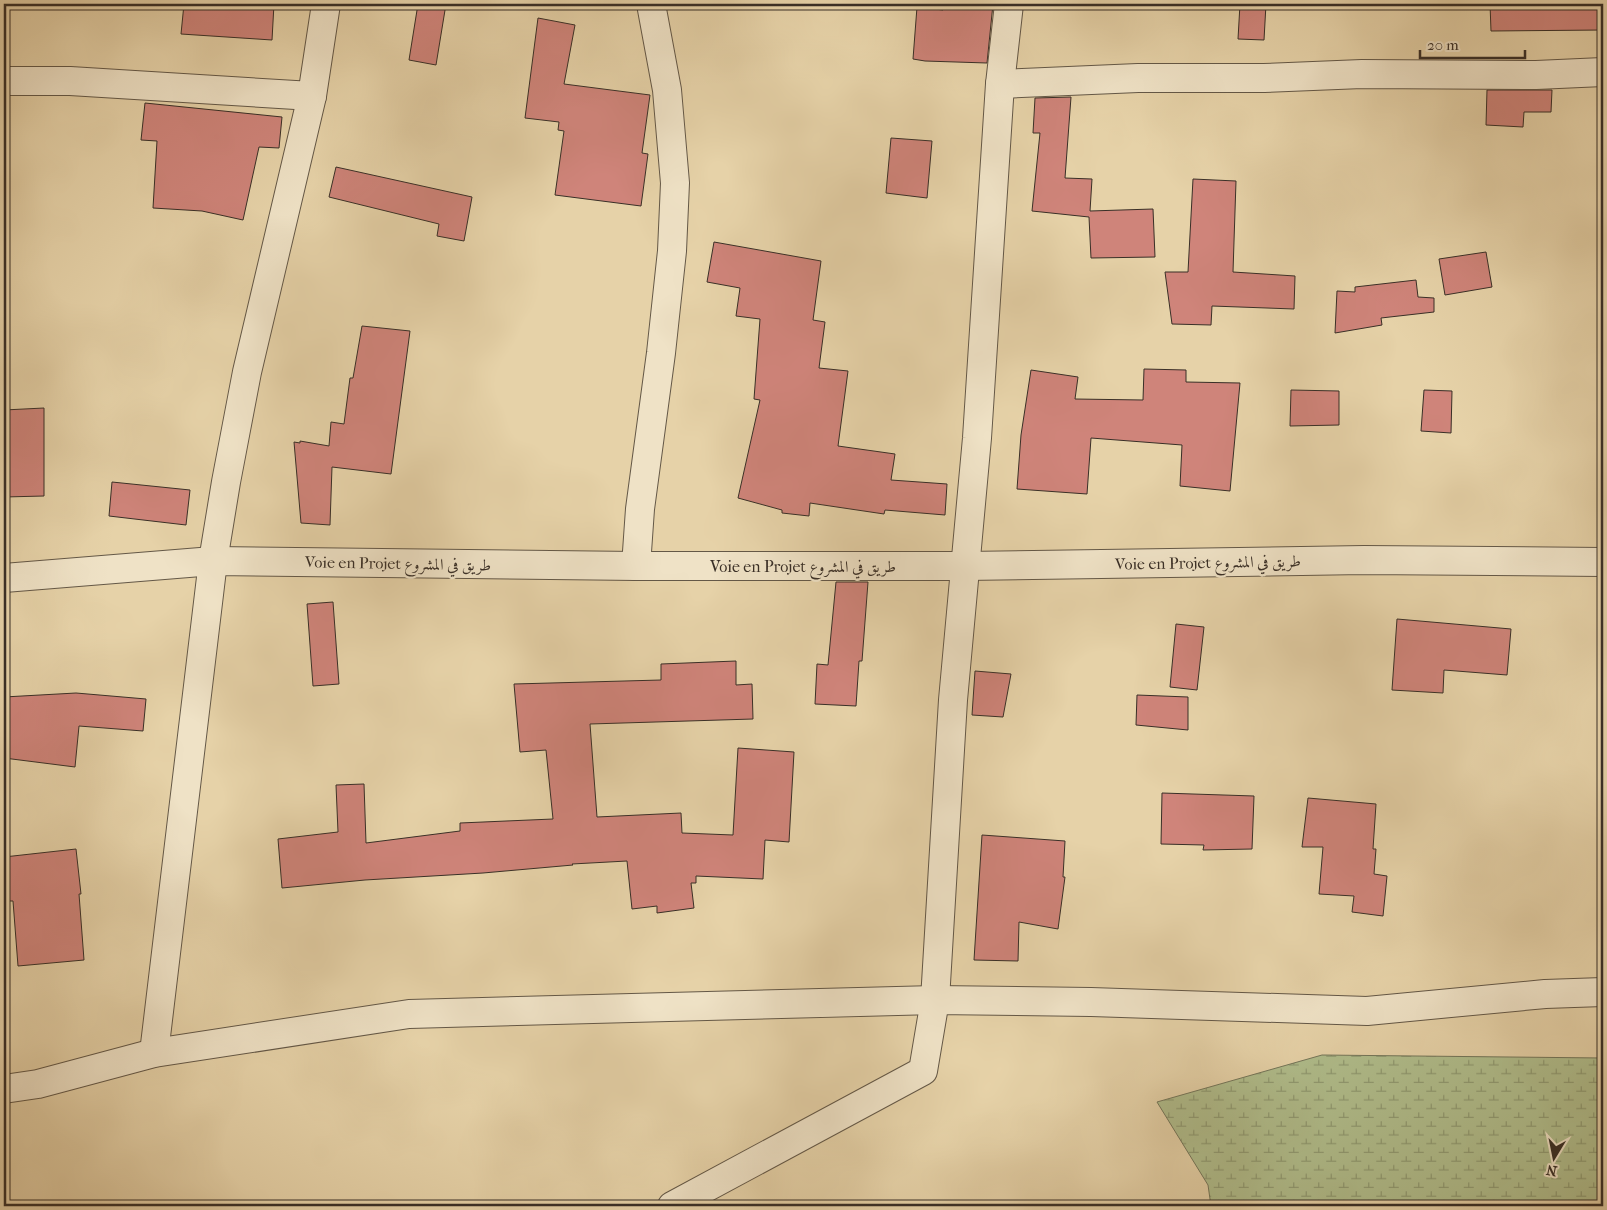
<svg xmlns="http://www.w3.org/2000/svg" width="1607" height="1210" font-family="'IM FELL French Canon',Amiri,serif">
<defs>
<pattern id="wetland-marsh" width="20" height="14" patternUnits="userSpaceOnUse" patternTransform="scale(1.25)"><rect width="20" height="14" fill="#b0bd8c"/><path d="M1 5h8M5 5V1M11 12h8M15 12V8" fill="none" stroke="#909a72"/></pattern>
</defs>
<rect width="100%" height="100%" fill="#e6d2a8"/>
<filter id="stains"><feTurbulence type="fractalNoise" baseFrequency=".004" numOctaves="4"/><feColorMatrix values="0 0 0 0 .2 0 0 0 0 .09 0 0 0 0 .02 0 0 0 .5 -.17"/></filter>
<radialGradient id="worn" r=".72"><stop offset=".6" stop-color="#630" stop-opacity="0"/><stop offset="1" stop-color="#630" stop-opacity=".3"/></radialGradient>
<path fill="url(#wetland-marsh)" stroke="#74765a" d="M1322,1055L1603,1058V1206H1211L1208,1185L1157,1102Z"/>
<g fill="#cf847a" stroke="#392f27">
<path d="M184,4H274L272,40L181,34Z"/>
<path d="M418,4H446L436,65L409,60Z"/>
<path d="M944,4H993L987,63L925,61L913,59L917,7L943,10Z"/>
<path d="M1240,4H1266L1264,40L1238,39Z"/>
<path d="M1490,4H1603V30L1491,31Z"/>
<path d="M538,18L575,25L564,84L650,95L642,153L648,154L641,206L555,195L564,131L558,130L559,122L525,118Z"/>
<path d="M1487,90H1552L1551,112H1524L1523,127L1486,125Z"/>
<path d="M1071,97L1065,178L1092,179L1090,211L1153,209L1155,257L1091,258L1089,217L1032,211L1040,133H1033L1035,98Z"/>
<path d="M145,103L282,117L279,148L259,147L243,220L202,211L153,208L157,141L141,140Z"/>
<path d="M891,138L932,141L927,198L886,193Z"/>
<path d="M336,167L472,197L464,241L437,236L439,224L329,197Z"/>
<path d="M1193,179L1236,181L1233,272L1295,276L1294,309L1212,306L1211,325L1172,324L1165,272H1188Z"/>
<path d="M714,242L821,261L813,320L825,322L819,368L848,371L838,446L895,454L891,480L947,484L945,515L885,510L884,514L810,503L809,516L782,513V510L738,498L760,400L754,399L760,319L736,316L740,288L707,282Z"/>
<path d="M1486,252L1492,287L1445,295L1439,259Z"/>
<path d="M1416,280L1418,297L1434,298V312L1381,318L1382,325L1335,333L1337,291L1355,292V287Z"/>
<path d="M362,326L410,331L391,474L332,467L330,525L301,523L294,442L300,443V441L329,446L331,422L344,424L350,378H353Z"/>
<path d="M1144,369L1186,370V382L1240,383L1230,491L1180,486L1182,445L1091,438L1087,494L1017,489L1021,435L1031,370L1078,377L1075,399L1143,400Z"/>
<path d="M1291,390L1339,391V425L1290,426Z"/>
<path d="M1424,390L1452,391L1451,433L1421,431Z"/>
<path d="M44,408V496L4,497V410Z"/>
<path d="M112,482L190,490L186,525L109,516Z"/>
<path d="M836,582H868L862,661H859L856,706L815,704L817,664L828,665Z"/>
<path d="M333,602L339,684L313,686L307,604Z"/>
<path d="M1397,619L1511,629L1507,675L1444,670L1443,693L1392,690Z"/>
<path d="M1176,624L1204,627L1197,690L1170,687Z"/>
<path d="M736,661V685L752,684L753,719L590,724L597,817L681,813L682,833L733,835L738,748L794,752L789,842L765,840L763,879L696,876V883H691L694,908L657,913V906L632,909L627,861L572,864L573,865L483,873L365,880L282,888L278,839L338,832L336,785L364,784L366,843L460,831V823L553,819L546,750L520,752L514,684L661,680V664Z"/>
<path d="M975,671L1011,674L1003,717L972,715Z"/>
<path d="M76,693L146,699L143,731L79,726L75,767L4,758V697Z"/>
<path d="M1137,695L1188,697V730L1136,725Z"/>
<path d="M1162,793L1254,796L1252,849L1203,850L1204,845L1161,844Z"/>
<path d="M1308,798L1376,804L1373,849H1376L1374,874L1387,876L1383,916L1352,912L1354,896L1319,894L1323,847H1302Z"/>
<path d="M982,835L1065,841L1063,877H1065L1058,929L1019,922L1018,961L974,960Z"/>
<path d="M76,849L81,894H79L84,960L18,966L13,901H4V857Z"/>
</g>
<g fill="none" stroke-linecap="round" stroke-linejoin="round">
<defs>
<g id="minor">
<path d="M4,81H70L312,96L326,4"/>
<path d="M1000,84L1138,78H1264L1362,74L1536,75L1603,72"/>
<path d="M636,566L640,509L661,353L672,251L675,183L667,90L651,4"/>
<path d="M4,578L213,561L636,566H965L1364,560L1603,562"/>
<path d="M154,1053L213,561L226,482L247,372L312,96"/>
<path d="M4,1089L38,1084L154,1053L409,1014L935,1000L1091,1002L1367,1011L1545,994L1603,992"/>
<path d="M672,1206L923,1071L935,1000L953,700L977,438L1000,84L1009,4"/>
</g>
</defs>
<use href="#minor" stroke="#645847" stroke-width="30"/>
<use href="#minor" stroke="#efe2c6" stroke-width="28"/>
</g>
<g text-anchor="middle" stroke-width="4.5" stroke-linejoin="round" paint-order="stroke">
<g font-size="16" fill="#392f27" stroke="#efe2c6">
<text transform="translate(1208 562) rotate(-1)" y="6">Voie en Projet طريق في المشروع</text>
<text transform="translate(398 563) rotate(1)" y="6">Voie en Projet طريق في المشروع</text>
<text x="803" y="572">Voie en Projet طريق في المشروع</text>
</g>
</g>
<rect width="1607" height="1210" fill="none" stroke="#e6d2a8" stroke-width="20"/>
<rect x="5" y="5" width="1597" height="1200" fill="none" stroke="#392f27" stroke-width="2.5"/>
<rect x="10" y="10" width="1587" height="1190" fill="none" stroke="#392f27"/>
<g transform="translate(1554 1158) rotate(190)" stroke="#efe2c6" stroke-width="4" paint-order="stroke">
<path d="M0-4L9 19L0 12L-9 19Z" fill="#392f27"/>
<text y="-8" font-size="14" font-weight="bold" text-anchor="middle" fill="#392f27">N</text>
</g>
<path d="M1420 50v8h105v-8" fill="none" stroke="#392f27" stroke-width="2.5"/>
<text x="1427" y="50" font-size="15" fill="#392f27" stroke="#efe2c6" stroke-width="4" paint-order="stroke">20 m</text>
<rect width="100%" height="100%" filter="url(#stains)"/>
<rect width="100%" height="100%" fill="url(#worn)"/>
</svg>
